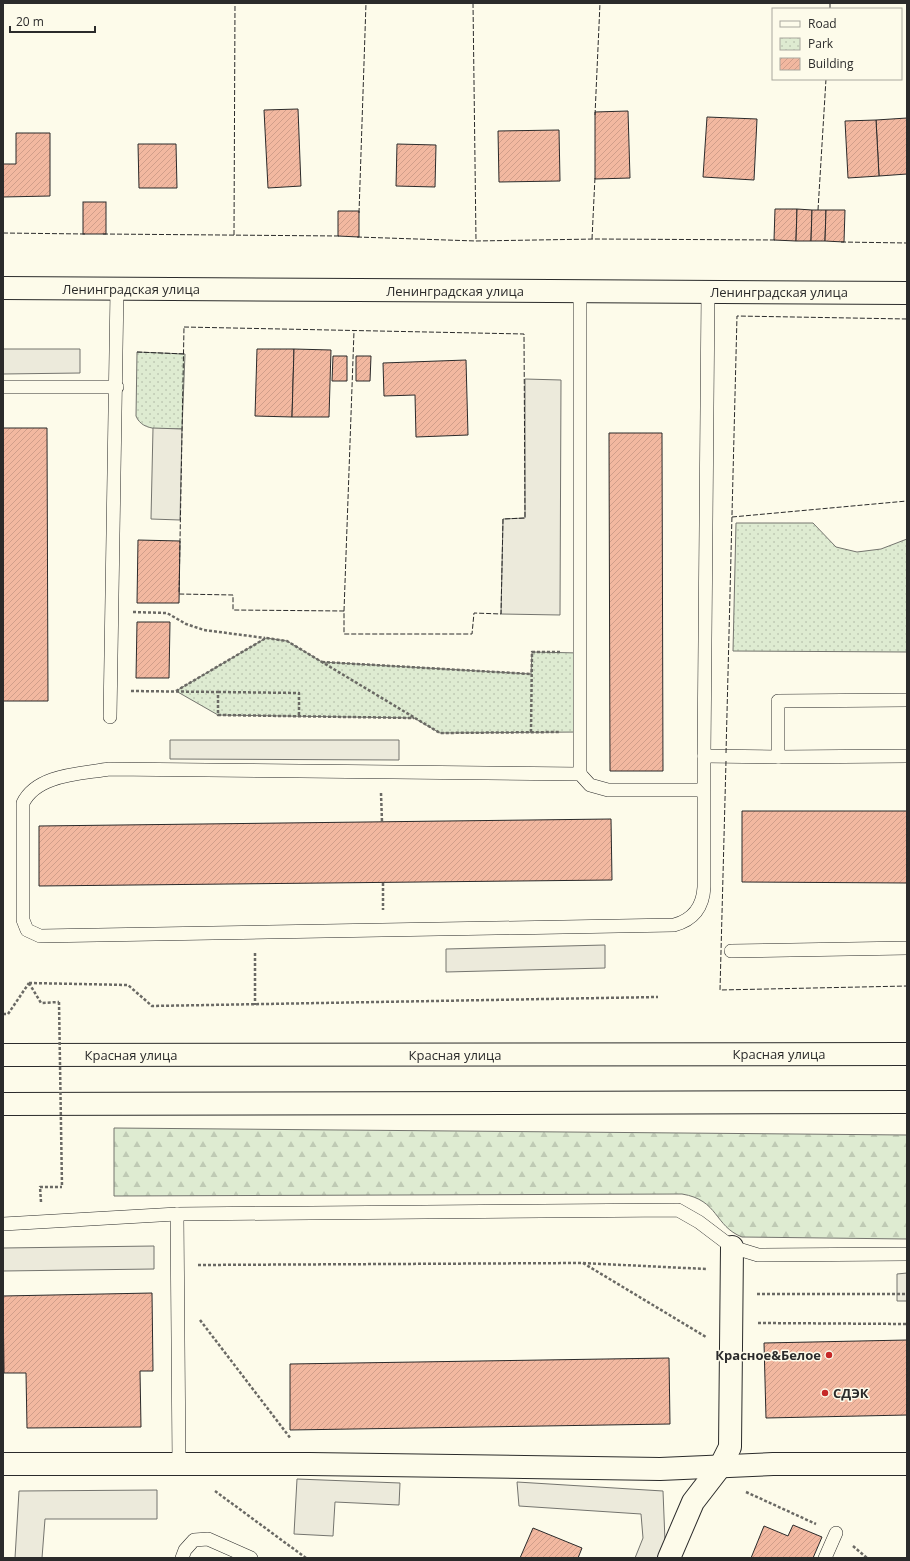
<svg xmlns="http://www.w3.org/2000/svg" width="910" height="1561" font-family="'Open Sans',sans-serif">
<defs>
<pattern id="forest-firs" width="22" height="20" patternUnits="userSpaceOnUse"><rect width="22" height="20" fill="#deebd1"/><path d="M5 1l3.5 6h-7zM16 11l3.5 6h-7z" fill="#bfcab4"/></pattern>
<pattern id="park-dots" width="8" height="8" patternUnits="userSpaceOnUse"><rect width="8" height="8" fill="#deebd1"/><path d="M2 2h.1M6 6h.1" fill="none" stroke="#bfcab4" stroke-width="1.8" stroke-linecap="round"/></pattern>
<pattern id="building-hatch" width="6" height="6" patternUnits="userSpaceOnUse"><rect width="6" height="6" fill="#f2b8a0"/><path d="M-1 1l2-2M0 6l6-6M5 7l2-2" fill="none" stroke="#d09e8a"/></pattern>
</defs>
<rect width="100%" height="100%" fill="#fdfbea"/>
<path fill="url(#forest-firs)" stroke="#74746e" d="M114,1128L907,1135V1239L742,1237C714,1226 719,1200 682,1194L114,1196Z"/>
<g fill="url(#park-dots)" stroke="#74746e">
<path d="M137,352L185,354L182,429C165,428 143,433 136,416Z"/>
<path d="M736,523H813L836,547L857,552L881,549L907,539V652L733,651Z"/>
<path d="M266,638L287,641L322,662L531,674L532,652L580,653V732L440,733L414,718L218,715L176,691Z"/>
</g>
<g fill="#eceadb" stroke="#74746e">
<path d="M3,349H80V373L3,374Z"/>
<path d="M525,379L561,380L560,615L501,614L503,519L525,518Z"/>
<path d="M153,428L182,429L180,520L151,519Z"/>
<path d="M170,740H399V760L170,759Z"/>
<path d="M605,945V968L446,972V949Z"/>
<path d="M154,1246V1269L3,1271V1248Z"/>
<path d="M907,1273V1301H897V1274Z"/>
<path d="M297,1479L400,1483L399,1505L335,1502L333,1536L294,1534Z"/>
<path d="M517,1482L663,1491L665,1541L658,1558H635L643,1538L641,1514L519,1506Z"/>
<path d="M157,1490V1519H45L42,1558H15L19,1491Z"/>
</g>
<g fill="url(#building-hatch)" stroke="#2b2b2b">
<path d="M298,109L301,186L268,188L264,110Z"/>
<path d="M628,111L630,178L595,179V112Z"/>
<path d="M707,117L757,119L754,180L703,177Z"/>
<path d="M907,118V174L879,176L876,120Z"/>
<path d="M876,120L879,176L848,178L845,121Z"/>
<path d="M559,130L560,181L499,182L498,131Z"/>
<path d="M16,133H50V196L3,197V164H16Z"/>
<path d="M138,144H176L177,188H139Z"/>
<path d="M397,144L436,145L435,187L396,186Z"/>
<rect x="83" y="202" width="23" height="32"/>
<path d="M775,209H797L796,241L774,240Z"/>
<path d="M797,209L812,210L811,241H796Z"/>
<path d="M812,210H826L825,241H811Z"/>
<path d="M826,210H845L844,242L825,241Z"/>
<path d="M338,211H359V237L338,236Z"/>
<path d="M257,349H294L292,417L255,416Z"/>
<path d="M294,349L331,350L329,417H292Z"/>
<path d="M333,356H347V381H332Z"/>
<path d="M356,356H371L370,381H356Z"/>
<path d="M466,360L468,435L416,437L415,395L384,396L383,363Z"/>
<path d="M3,428H47L48,701H3Z"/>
<path d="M609,433H662L663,771H610Z"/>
<path d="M138,540L180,541L179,603H137Z"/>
<path d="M137,622H170L169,678H136Z"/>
<path d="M742,811H907V883L742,882Z"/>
<path d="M611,819L612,880L39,886V826Z"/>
<path d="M152,1293L153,1371H140L141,1427L27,1428L26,1373H4L3,1296Z"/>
<path d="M907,1340V1415L766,1418L764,1343Z"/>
<path d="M669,1358L670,1424L290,1430V1364Z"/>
<path d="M793,1525L822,1537L813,1558H751L764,1526L788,1536Z"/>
<path d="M533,1528L582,1548L578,1558H520Z"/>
</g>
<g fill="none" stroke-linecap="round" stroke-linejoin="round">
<defs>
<g id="lane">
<path d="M3,387H117"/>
<path d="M907,700L778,701V757L907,756"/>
<path d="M110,717L117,290"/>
<path d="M704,756L778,757"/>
<path d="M580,774V292"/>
<path d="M704,790H608L590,785L580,774L109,769C81,774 37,774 23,803V920L27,930L40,936L674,925C693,920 703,907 704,887V756L708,292"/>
<path d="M731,951L907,948"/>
<path d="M177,1214L179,1464"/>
<path d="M3,1224L177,1214L678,1210L699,1222L732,1247L758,1255L907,1254"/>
<path d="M182,1558L185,1550L194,1540L208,1539L251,1558"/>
<path d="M825,1558L836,1533"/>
</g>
<g id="street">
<path d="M3,288L907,293"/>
<path d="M3,1464H310L660,1469L773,1464H907"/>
<path d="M669,1558L693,1502L720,1467L730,1447L732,1247"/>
</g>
<g id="highway">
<path d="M3,1055L907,1054"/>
<path d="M3,1104L907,1102"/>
</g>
</defs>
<use href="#lane" stroke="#2b2b2b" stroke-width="14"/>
<use href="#street" stroke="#2b2b2b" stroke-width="24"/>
<use href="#highway" stroke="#2b2b2b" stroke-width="24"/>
<g stroke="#6a6964" stroke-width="2.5" stroke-dasharray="3 2" stroke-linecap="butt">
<path d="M133,612L167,613L186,624L204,630L265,638"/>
<path d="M322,662L531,674"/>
<path d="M131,691L218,692V715L414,718"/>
<path d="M176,691L266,638L287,641L440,733L560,732"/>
<path d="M218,692L299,693V716"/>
<path d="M531,732L532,652H560"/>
<path d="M381,793L382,822"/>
<path d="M383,883V910"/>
<path d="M255,953V1005"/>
<path d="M29,983L128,985L152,1006L658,997"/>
<path d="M29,983L41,1003L59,1002"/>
<path d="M3,1014H8L29,983"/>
<path d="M41,1202L40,1187H62"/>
<path d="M583,1263L706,1337"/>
<path d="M198,1265L582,1263L706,1269"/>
<path d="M757,1294H907"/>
<path d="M200,1320L291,1439"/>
<path d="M758,1323L907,1324"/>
<path d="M215,1491L306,1558"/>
<path d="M746,1492L816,1524"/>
<path d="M853,1546L867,1558"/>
</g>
<use href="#lane" stroke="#fdfbea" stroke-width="13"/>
<use href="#street" stroke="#fdfbea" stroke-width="22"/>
<use href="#highway" stroke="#fdfbea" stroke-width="22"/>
<path stroke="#6a6964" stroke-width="2.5" stroke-dasharray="3 2" stroke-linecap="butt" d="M59,1002L62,1187"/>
<g stroke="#2b2b2b" stroke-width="1" stroke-dasharray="5 2" stroke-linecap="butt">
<path d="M473,3L476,241"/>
<path d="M830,9V3"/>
<path d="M595,115L600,3"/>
<path d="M818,210L826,79"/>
<path d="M359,213L366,3"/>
<path d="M3,233L85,234"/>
<path d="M103,234L339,236"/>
<path d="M234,235L235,3"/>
<path d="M357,237L476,241L596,239L777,240"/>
<path d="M592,239L595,177"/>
<path d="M841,242L907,243"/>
<path d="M184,327L524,334L525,518L503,519L501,614L474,613L472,634H344V611L233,610V595L179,594Z"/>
<path d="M137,352L185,354"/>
<path d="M732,517L907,501"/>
<path d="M344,611L354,331"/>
<path d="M726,753L737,316L907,319"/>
<path d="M726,761L720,990L907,986"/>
</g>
</g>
<g fill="#c62828" stroke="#fdfbea" stroke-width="1.5">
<circle cx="829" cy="1355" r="4"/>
<circle cx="825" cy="1393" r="4"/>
</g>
<g text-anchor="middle" stroke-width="3" stroke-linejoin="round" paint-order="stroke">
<g font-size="13" fill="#2b2b2b" stroke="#fdfbea">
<text x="131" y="294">Ленинградская улица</text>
<text x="455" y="296">Ленинградская улица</text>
<text x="779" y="297">Ленинградская улица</text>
<text x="779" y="1059">Красная улица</text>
<text x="131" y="1060">Красная улица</text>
<text x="455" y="1060">Красная улица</text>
</g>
<g font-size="13" font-weight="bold" fill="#2b2b2b" stroke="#fdfbea" text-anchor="end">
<text x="821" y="1360">Красное&amp;Белое</text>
<text x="833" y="1398" text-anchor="start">СДЭК</text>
</g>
</g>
<rect width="910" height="1561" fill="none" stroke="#2b2b2b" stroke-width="8"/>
<rect x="772" y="8" width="130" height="72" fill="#fdfbea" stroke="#a9a89e"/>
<rect x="780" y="21" width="20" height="6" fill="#fdfbea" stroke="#a9a89e"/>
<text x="808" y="28" font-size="12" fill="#2b2b2b">Road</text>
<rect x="780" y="38" width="20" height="12" fill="url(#park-dots)" stroke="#a9a89e"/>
<text x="808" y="48" font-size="12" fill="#2b2b2b">Park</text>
<rect x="780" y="58" width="20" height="12" fill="url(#building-hatch)" stroke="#a9a89e"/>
<text x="808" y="68" font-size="12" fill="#2b2b2b">Building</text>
<path d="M10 26v6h85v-6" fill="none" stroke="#2b2b2b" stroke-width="2"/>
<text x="16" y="26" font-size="12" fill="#2b2b2b" stroke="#fdfbea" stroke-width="3" paint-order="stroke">20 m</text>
</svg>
